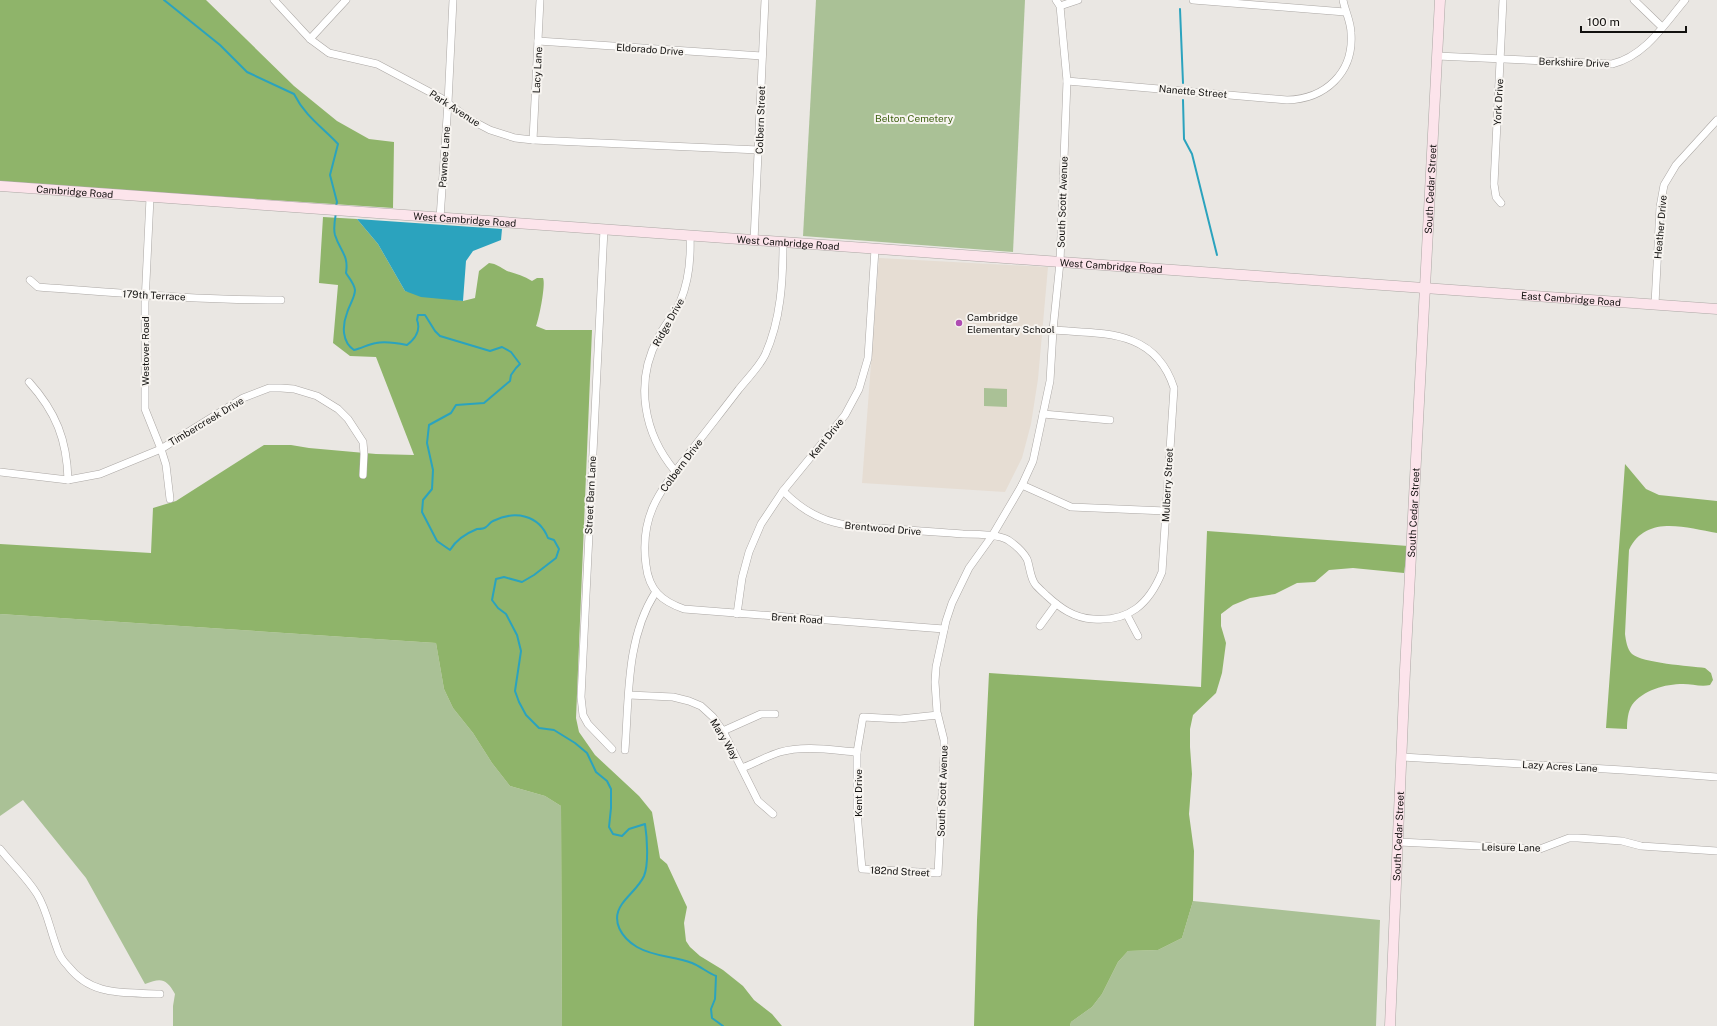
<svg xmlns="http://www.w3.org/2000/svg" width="1717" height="1026" font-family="'Public Sans',sans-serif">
<rect width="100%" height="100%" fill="#eae7e3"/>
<path fill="#e6ddd3" d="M879,258L1048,267L1038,379L1031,424L1022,458L1005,492L862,483Z"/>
<g fill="#aac196">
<path d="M816,0H1025L1013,252L803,236Z"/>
<path d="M984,388L1007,389V407L984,406Z"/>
<path d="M0,614L436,643L444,689L453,708L473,733L492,763L510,786L545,796L561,806L562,1026H173V1006L175,994C166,978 161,978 145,984L86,878L23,800L0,816Z"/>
<path d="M1193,901L1380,920L1376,1026H1070L1071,1022L1092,1007L1102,994L1118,962L1128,951L1158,950L1182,938Z"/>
</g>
<g fill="#8fb46a">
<path d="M0,0H206L294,86L337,121L369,139L394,142L393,208L0,182Z"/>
<path d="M323,217L357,219L378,244L405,291L463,301L475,298L479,271L489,263C497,264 500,267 507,271C516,274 524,276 532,281L537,278H543C546,284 539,319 536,326L546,330H592L576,718L579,732L595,755L639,796L652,812L660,858L667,864L687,907L684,923L686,941L690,947L700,956L723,970L743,986L754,1000L772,1014L782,1026H562L561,806L545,796L510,786L492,763L473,733L453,708L444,689L436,643L0,614V544L151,553L153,508L176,501L264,445H291L309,448L376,454L414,455L376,357L350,356L333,343L338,285L319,283Z"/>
<path d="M1625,464L1646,489L1659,495L1717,501V533C1686,528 1646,514 1629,550L1625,634C1626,641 1627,649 1632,654C1642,663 1690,666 1705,668L1711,673L1713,680L1710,685C1701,687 1692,684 1683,684C1665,684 1643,690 1632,705C1628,711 1627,721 1627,729L1606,728Z"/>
<path d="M1207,531L1408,546L1404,573L1353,568L1329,570L1315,582L1297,583L1275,594L1250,598L1233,605L1221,614V626L1226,643L1222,673L1216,693L1193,715L1190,729V747L1192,774L1189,814L1194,851L1193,901L1182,938L1158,950L1128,951L1118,962L1102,994L1092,1007L1071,1022L1070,1026H974L977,920L989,673L1201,687Z"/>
</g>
<path fill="#2ba3be" d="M357,219L502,229L501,240L473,251L466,261L463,301L421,297L405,291L378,244Z"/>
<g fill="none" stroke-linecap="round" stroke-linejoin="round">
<g stroke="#2ba3be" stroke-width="2">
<path d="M164,0L220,45L247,72L294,94C305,116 322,127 338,144L330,175L337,202L336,206"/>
<path d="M1180,9L1183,83"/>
<path d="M1183,100L1184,139L1192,154L1217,255"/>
<path d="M336,213C335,219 333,228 335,235C340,251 349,255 346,273C349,278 354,283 355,290C355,297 349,306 347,313C342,326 342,342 354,350C362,348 369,344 376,343C386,341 397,343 407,345C415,339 421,330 417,320L418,315H425L435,331L440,336L490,351L502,347L511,352L520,364L516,368L511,375L510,381L484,403L456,405L451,413L429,425L427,443L433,470L432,489L423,500L422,512L437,541L450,550C456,540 467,533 477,529C480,529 484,529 486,527C489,525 490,522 493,521C515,510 539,515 548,538L554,540L559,549L556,558L534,575L522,582L504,577L496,579L492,600L498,608L506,614L517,635L521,651L515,691L519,702L526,715L539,728L554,730L575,743L587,753L596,772L607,781L611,789V808L609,827L613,834L622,836L629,829L645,824C647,837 649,864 644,876C639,887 629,894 622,904C610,921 622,938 637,947C654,957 674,956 692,963C700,966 708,973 716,976L715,999L711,1009L712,1018L723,1026"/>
</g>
<defs>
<g id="street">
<path d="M274,0L310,39L329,53L377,64L441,98L469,119L490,130L515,138L533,140L759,150"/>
<path d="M1193,0L1345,12"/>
<path d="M1634,0L1662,27"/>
<path d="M1060,6L1078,0"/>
<path d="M310,39L346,0"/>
<path d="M538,41L762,56"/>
<path d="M1437,56L1612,64C1645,56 1664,25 1685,0"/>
<path d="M1067,81L1287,100C1325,99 1354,73 1351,33C1351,22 1345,11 1343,0"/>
<path d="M533,140L540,0"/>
<path d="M150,198L145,303V409L161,449L166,465L170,499"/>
<path d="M1501,203L1496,197L1494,184L1503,0"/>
<path d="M440,218L448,103L453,0"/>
<path d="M604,229L581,697L583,715L588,724L612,749"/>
<path d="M754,241L765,0"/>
<path d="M783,243C783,280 781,320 765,355C759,367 747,379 739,389C723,410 707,430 691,451C662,489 639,513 646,565C649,590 661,601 684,609L944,629"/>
<path d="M30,280L38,287C119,293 200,300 281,300"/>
<path d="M1655,304L1660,207L1664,185L1676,165L1717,120"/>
<path d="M29,382C56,412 67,440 68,480"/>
<path d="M1043,414L1110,420"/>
<path d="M675,471C644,434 634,383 658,338C664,325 674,315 680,302C689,281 691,259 690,236"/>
<path d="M0,472L68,480L100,474L161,449L243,398L269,388H281L294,389L317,396L338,409L348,419L363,442L364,454L363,475"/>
<path d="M1022,485L1071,507L1166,511"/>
<path d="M783,491C817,526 848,527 894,529C917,531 940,532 963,534C974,534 998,534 1008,540C1014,544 1023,552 1027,559C1030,567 1030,577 1035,584C1038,588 1043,592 1046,595C1060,608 1074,618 1093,619C1129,622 1149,604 1162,572L1174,388C1155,329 1104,334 1053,330"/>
<path d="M737,614L742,578L749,552L761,524L783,491L845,415L859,389L868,358L875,249"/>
<path d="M1127,615L1138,636"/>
<path d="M1040,626L1056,604"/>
<path d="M629,695L673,697L689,701L701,706L713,717L723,731L758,801L773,814"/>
<path d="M938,715L900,719L863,717L857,752V813L862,869L938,873L944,756V740L937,712L935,682L936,667L946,621L952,603L969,568L992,536L1022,485L1033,461L1050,381L1053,330L1060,262L1067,81L1060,6L1056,0"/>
<path d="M723,731L761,714H775"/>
<path d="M625,750C629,697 626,639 655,593"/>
<path d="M1402,757L1623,770L1717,777"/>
<path d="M742,768C755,763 767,756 780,752C804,745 832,750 857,752"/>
<path d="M1399,842L1540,849L1569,838H1578L1622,841L1641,846L1717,851"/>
<path d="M0,849C12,864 27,878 37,894C47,910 50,930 57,948C59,955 63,961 68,966C92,997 124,992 160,994"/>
</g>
<g id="secondary">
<path id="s1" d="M0,186L1717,309"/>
<path id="s2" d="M1390,1026L1405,670L1440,0"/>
</g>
</defs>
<use href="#street" stroke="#aba7a4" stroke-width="8"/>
<use href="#secondary" stroke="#aba7a4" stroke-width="11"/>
<use href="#street" stroke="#fff" stroke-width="7"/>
<use href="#secondary" stroke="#fce4eb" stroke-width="10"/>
</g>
<circle fill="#af4cb2" stroke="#f7f4f0" stroke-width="1.5" cx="959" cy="323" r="4"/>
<g text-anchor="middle" stroke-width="4" stroke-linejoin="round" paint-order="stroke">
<g font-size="10" fill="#12110f" stroke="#f7f4f0">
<text transform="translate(650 49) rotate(4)" y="4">Eldorado Drive</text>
<text transform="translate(1574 62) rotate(2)" y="4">Berkshire Drive</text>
<text transform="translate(537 70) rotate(-87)" y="4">Lacy Lane</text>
<text transform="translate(1193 91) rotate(5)" y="4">Nanette Street</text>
<text transform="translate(1498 102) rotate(-87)" y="4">York Drive</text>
<text transform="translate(455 108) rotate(33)" y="4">Park Avenue</text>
<text transform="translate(760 120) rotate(-88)" y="4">Colbern Street</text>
<text transform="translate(444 157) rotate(-86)" y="4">Pawnee Lane</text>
<text dy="4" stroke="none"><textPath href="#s2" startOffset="838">South Cedar Street</textPath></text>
<text dy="4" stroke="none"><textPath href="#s1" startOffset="75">Cambridge Road</textPath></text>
<text transform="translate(1062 202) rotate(-88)" y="4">South Scott Avenue</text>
<text dy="4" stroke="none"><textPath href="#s1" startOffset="466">West Cambridge Road</textPath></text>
<text transform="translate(1660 227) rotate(-85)" y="4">Heather Drive</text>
<text dy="4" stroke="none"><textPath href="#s1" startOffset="790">West Cambridge Road</textPath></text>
<text dy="4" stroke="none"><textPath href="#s1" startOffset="1114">West Cambridge Road</textPath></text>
<text transform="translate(154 295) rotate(3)" y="4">179th Terrace</text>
<text dy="4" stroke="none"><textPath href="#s1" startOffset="1575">East Cambridge Road</textPath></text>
<text transform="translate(668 322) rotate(-61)" y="4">Ridge Drive</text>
<text transform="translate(145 351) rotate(-90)" y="4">Westover Road</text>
<text transform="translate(206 421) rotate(-31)" y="4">Timbercreek Drive</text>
<text transform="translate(826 438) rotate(-51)" y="4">Kent Drive</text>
<text transform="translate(681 465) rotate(-53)" y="4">Colbern Drive</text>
<text transform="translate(1167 485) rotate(-87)" y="4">Mulberry Street</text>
<text transform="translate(590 495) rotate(-87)" y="4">Street Barn Lane</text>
<text dy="4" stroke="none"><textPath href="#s2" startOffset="514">South Cedar Street</textPath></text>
<text transform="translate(883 528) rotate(5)" y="4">Brentwood Drive</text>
<text transform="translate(797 618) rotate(4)" y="4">Brent Road</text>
<text transform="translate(725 739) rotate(59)" y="4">Mary Way</text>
<text transform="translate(1560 766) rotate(3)" y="4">Lazy Acres Lane</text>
<text transform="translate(942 791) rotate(-88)" y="4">South Scott Avenue</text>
<text transform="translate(858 793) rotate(-90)" y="4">Kent Drive</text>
<text dy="4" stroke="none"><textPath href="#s2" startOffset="190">South Cedar Street</textPath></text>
<text transform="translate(1511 847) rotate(1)" y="4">Leisure Lane</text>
<text transform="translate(900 871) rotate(3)" y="4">182nd Street</text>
</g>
<g font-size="10" fill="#416315" stroke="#f7f4f0">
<text x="914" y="122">Belton Cemetery</text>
</g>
<g font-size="10" fill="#12110f" stroke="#f7f4f0" text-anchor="start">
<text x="967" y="321">Cambridge<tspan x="967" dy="12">Elementary School</tspan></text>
</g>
</g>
<path d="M1581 26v6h105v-6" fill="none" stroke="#12110f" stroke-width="2"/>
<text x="1587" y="26" font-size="12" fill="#12110f" stroke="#f7f4f0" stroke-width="3" paint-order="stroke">100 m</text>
</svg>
